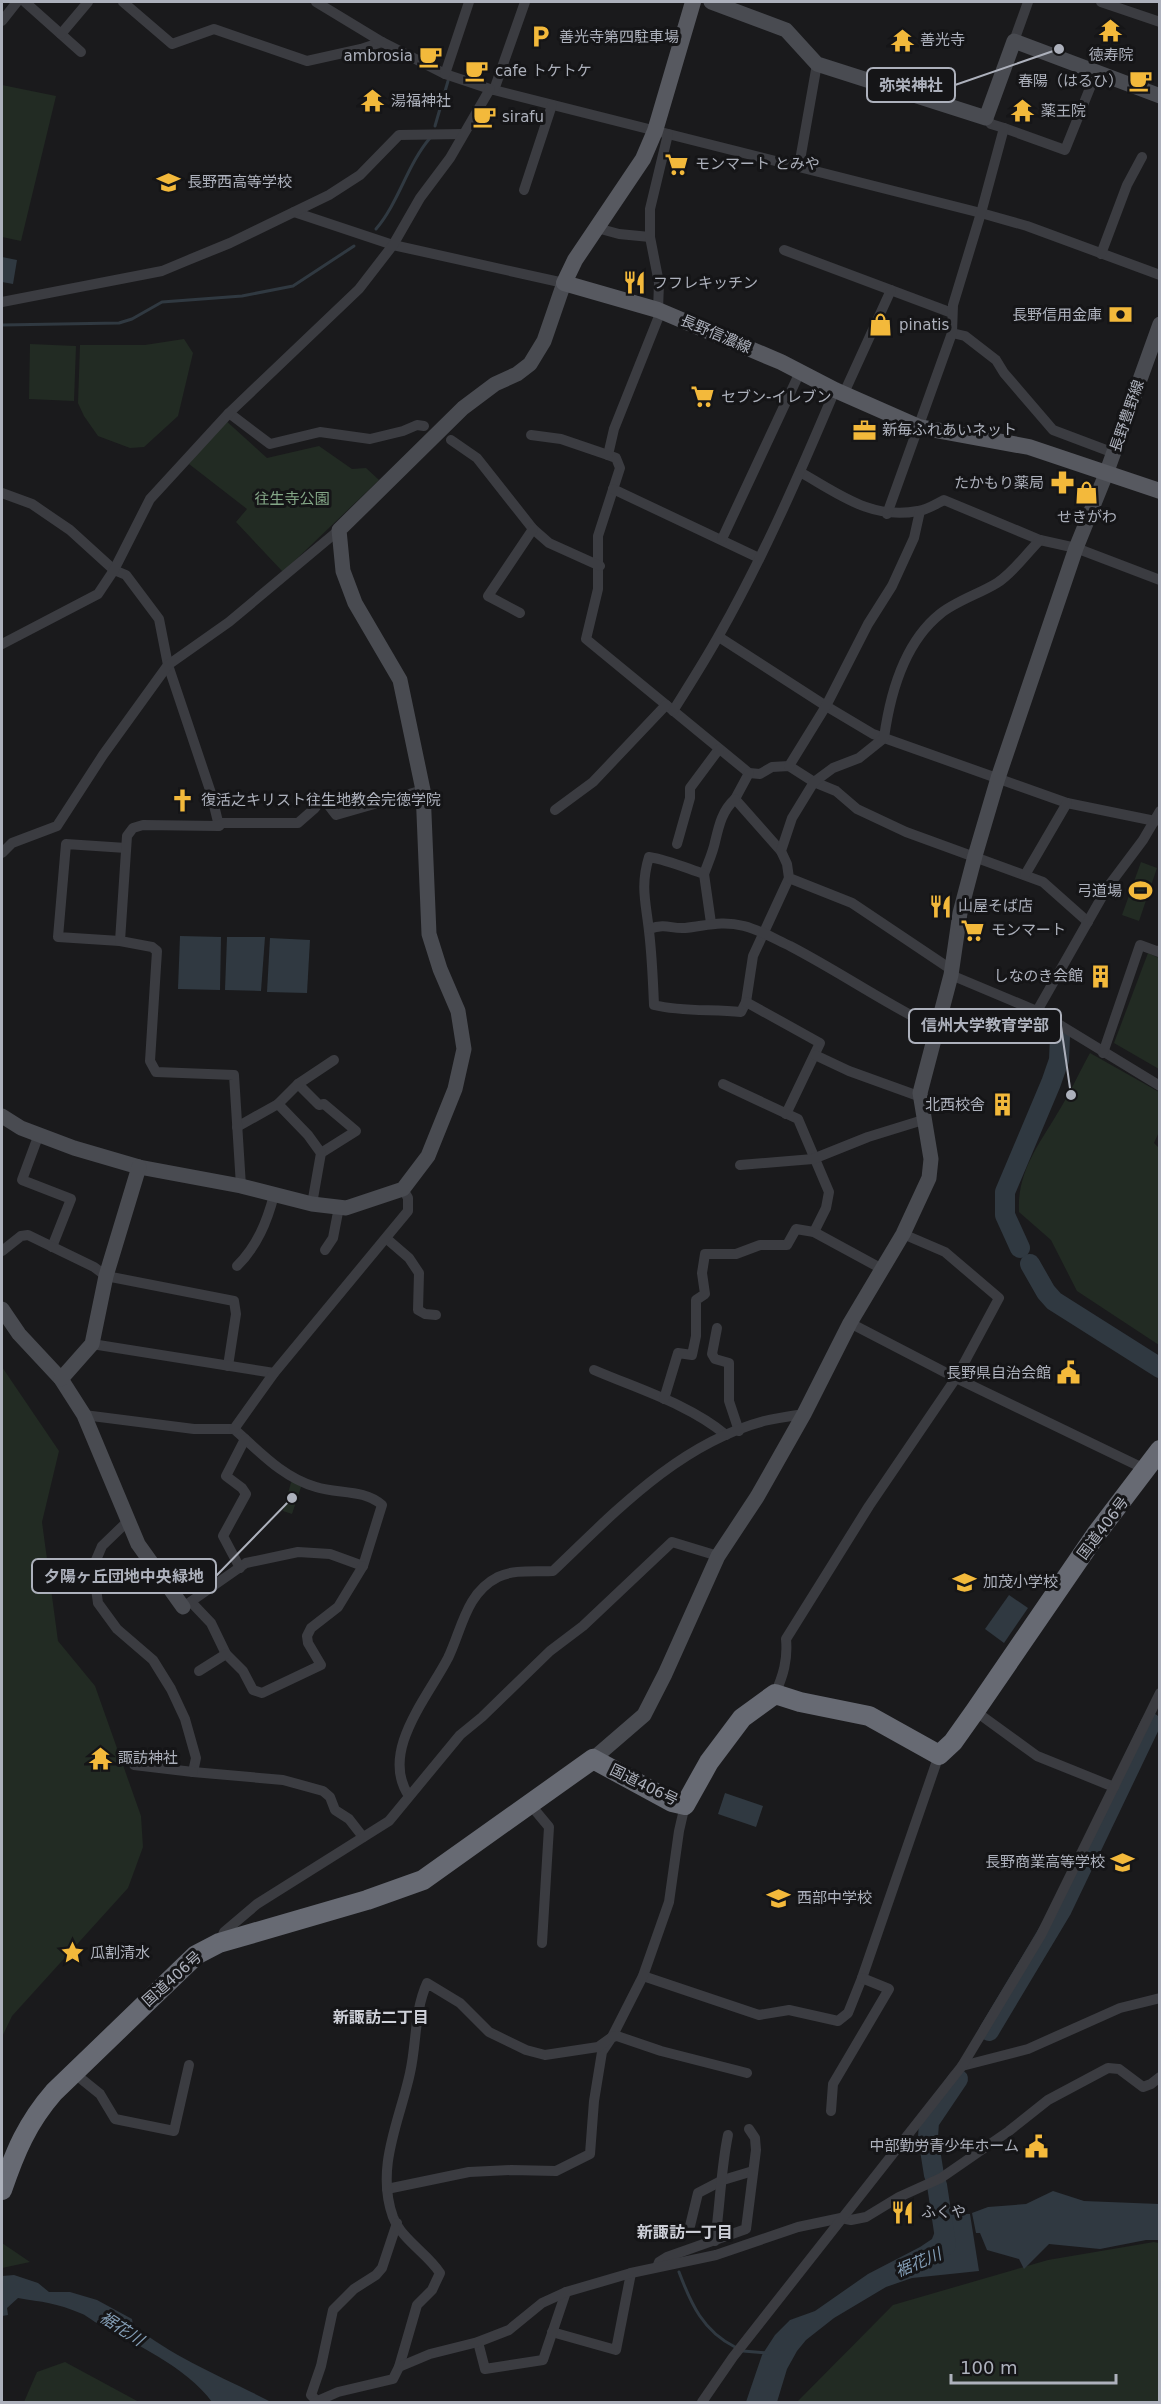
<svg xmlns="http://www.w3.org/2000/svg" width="1161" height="2404" font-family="'DejaVu Sans','Noto Sans JP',sans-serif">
<rect width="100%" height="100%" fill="#1a1a1c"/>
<g fill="#222b23">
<path d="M2,85L56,96L21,241L2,237Z"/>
<path d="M184,339L193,353L178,416L144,447L130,448L98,436L84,416L78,403L80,345H145Z"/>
<path d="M30,344L76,346L74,401L29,399Z"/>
<path d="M224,419L267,458L319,446L352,469L366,468L379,480L283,572L236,522L247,509L189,464Z"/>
<path d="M1141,862L1157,868L1139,921L1122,915Z"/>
<path d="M1148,953L1159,958V1069L1114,1043Z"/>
<path d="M1090,1053L1159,1092V1132L1154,1143L1160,1149L1159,1345L1077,1291L1051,1240L1019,1212C1017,1172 1038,1146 1057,1114C1069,1095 1079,1073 1090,1053Z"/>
<path d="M2,1367L59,1451L42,1522L58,1641L95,1686L141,1816L143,1847L128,1888L12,2016L2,2037Z"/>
<path d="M292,1479L302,1484L292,1514L283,1511Z"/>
<path d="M1154,2242L1159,2243V2402H797L893,2305L1048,2260Z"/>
<path d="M2,2243L30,2262L2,2268Z"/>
<path d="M65,2362L139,2402H24L37,2372Z"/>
</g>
<g fill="#303941">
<path d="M2,257L17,260L13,284L2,282Z"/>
<path d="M180,936L221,937L220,990L178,989Z"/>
<path d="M227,937H265L261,991L225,990Z"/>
<path d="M270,938L310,940L307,993L267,992Z"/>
<path d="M1009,1595L1028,1608L1004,1643L985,1629Z"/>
<path d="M725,1793L763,1806L756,1827L718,1814Z"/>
<path d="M1053,2191L1084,2201L1159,2204V2240H1146L1100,2249L1049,2244L1024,2269L1019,2259L987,2250L980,2233H976L972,2213L988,2207L1026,2204Z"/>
<path d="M950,2214H970L979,2271L912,2278L886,2287L834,2318L806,2340L797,2351L787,2369L777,2402H746L762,2355L775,2335L790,2320L815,2311L868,2274L920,2247L932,2239L939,2221Z"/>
<path d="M14,2275L38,2283L49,2292H70L97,2300L132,2319L133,2325C174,2358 225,2378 271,2402H212C187,2367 133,2343 95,2322C90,2319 86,2315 80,2313C57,2303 42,2302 18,2298L7,2308L8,2315L2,2316V2276Z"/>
</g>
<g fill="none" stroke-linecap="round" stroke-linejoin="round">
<g stroke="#303941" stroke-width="3">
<path d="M435,126L448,81"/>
<path d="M376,229C399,202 407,165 430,138"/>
<path d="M2,325L119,323L132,319L162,302L242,296L293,286L354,246"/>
<path d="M679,2272C691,2304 703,2331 735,2347"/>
<path d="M743,2351L767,2353"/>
</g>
<g stroke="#303941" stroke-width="20">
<path d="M1020,1248L1005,1215V1192L1051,1083L1059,1060L1060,1036"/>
<path d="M1030,1264L1046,1292L1054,1301L1160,1368"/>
<path d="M989,2031L1062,1909L1151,1723"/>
<path d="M934,2175L928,2137L929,2122L958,2079"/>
<path d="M937,2185L946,2245"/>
</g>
<g stroke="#3b3c41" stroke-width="10">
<path d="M25,2L81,52"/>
<path d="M123,2L172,44L214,29L307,61L361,49L382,42"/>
<path d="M316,2L382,42L445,74L490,89L981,213L1027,226L1160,275"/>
<path d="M1101,2L1160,22"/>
<path d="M2,21L17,2"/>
<path d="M61,34L88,2"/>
<path d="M1014,41L1028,2"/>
<path d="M445,74L469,2"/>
<path d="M494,90L525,2"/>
<path d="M1004,128L1065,150L1096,73"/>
<path d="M799,166L817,64"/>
<path d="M524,190L552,105"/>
<path d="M294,212L393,245L564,283"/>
<path d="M597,228L619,234L650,237"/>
<path d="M784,250L952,313"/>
<path d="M1101,254L1127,185L1142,157"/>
<path d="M2,302L162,271L186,261L230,243L329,195L360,175L399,135L463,134"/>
<path d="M658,310L659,283L650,237V209L668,134"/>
<path d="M661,311L614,429L608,455L616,458L620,468L598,536V589L586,639L749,773L760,774L772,767L789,766L814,782L836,791L857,809L906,832L1043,882L1088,922"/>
<path d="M952,333L965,336L996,360L1004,373L1053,430L1114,453"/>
<path d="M844,393L891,290"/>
<path d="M229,413L270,444L320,432L370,439L403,431L417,425L424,426"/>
<path d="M531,435L561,439L608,455"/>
<path d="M451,440L477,458L533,529L549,543L600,566"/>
<path d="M800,472C839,494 871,520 918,511C927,510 936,504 944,500L1040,540L1076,548L1160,580"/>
<path d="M613,489L759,558"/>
<path d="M2,493L32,504L70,530L114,570L126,575L159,619L168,665L211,793L219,826"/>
<path d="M887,514L952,333L953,305L981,213L1004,128L991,124L986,118"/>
<path d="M722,539L800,372"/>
<path d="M520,613L488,596L533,529"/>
<path d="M719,637L826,706L873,734L1067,803L1155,821"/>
<path d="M2,644L98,594L114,570L150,499L229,413L359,289L393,245L420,198L450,158L490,89"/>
<path d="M673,711C688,687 704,662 718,637C763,558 800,473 835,390"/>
<path d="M789,766L826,706L868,624L892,586L914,538L920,511"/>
<path d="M749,773L735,799L781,851"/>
<path d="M555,810L593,782L666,705"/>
<path d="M1160,811L1143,840L1107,888L1037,1011L1160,1086"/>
<path d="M677,844L690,798V788L719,749"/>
<path d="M2,853L12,843L57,826L103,755L168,665L229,622L339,530"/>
<path d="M704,874C708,863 713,852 715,842C719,825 722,811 735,799"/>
<path d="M1025,875L1067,803"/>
<path d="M711,923L704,874C686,868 668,860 649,857C640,886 646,903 649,931C652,956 653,981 654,1005C682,1012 712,1009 741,1012L746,1002L753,956L789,878"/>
<path d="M649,929C667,923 670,929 685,928C706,926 721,920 744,926C760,930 775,939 790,946C840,972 886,1004 937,1029"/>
<path d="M120,941L58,937L66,844L126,848"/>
<path d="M952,970L852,903L789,878L787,864L781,851L792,818L814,782L833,768L859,758L884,738C890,694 904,643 940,614C956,601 979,594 997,583C1013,573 1026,554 1040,540"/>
<path d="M951,975L1037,1011"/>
<path d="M746,1002L820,1043L786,1114"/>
<path d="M1103,1053L1140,945L1159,952L1160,950"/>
<path d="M815,1055L849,1071L921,1097"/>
<path d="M298,1084L319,1105L324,1104L356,1131L321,1153"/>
<path d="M723,1084L798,1119L829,1192L826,1208L814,1232"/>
<path d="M278,1104L298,1084L334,1060"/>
<path d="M237,1127L278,1104L308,1135L321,1153L312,1204"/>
<path d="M39,1134L22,1180L71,1199L52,1247"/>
<path d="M740,1165L813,1159L868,1137L923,1120"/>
<path d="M241,1186L234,1075L156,1072L150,1061L157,951L152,947L120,941L127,836L133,828L143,825L219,826L222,823H298L314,809L323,798L336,815L423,790"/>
<path d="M387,1239L409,1258L419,1273L418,1310L425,1314L436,1315"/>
<path d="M325,1250L333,1238L339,1207"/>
<path d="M2,1251L21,1236L28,1235L94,1267L106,1276L234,1301L236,1314L228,1366"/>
<path d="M237,1266C257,1246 267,1222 274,1195"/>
<path d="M850,1323L956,1378L1147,1470"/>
<path d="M717,1328L712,1354L715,1359L729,1363V1401L739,1431"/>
<path d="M92,1344L274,1373"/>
<path d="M594,1370C638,1389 689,1404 726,1435"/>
<path d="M664,1399L678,1353L692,1355L696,1336V1300L705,1294L702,1273L705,1254H736L760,1245H787L796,1229L814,1232L882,1269"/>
<path d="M84,1415L194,1429H234C259,1451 283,1478 316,1487C338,1494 364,1489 382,1505L363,1566L330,1554L298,1552L246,1563L183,1607"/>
<path d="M234,1429L274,1373L408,1211V1198L403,1189"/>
<path d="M128,1521L102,1546L93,1567L98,1603L117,1629L153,1660L171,1689L185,1719L196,1758L193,1772L283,1780L323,1791L330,1797L335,1810L349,1819L363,1837"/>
<path d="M240,1568L223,1536L246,1494L242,1488L226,1476L245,1439"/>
<path d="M191,1602L211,1623L226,1654L243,1671L253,1690L262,1693L321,1665L308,1643L307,1636L311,1628L338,1607L363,1566"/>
<path d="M199,1671L226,1654"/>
<path d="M775,1694C783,1676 788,1660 786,1639L869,1506L956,1378L999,1298L945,1252L903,1234"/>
<path d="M975,1711L1037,1756L1114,1787"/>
<path d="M134,1765L193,1772"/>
<path d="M409,1796C379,1752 428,1697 448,1658C462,1629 466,1593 498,1577C514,1569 536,1572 553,1571C615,1512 678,1444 764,1421C777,1418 791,1416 804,1414"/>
<path d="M529,1803L549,1827L542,1943"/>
<path d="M220,1942L224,1932L257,1904L389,1821L460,1735L482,1717L550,1651L583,1626L672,1542L718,1556"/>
<path d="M643,1976L759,2015L789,2010L838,2021L848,2013L862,1978L939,1755"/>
<path d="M962,2066L1028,2049L1120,2008L1160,1998"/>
<path d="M74,2073L100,2094L115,2119L174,2131L189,2065"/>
<path d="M831,2111L833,2084L889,1989L862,1978"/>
<path d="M387,2189L469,2172L511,2170L556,2171L590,2154L594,2101L602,2052L612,2037L643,1976L669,1902L679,1831L685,1805"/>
<path d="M690,2226L698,2193L723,2180L753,2171"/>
<path d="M715,2241C720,2206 721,2168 728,2135"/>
<path d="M657,2267L659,2262L667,2257L746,2229L756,2150L755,2138L749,2129"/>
<path d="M552,2332L616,2350L631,2273"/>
<path d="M478,2342L485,2369L543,2360L566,2292"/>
<path d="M399,2367L417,2305L432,2290L440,2273C427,2253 402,2240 393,2217C375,2167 400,2120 410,2073C417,2042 414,2012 427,1983L460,2003L489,2032L526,2050L545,2055L598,2047L612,2037L617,2036L661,2051L747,2073"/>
<path d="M317,2401L311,2395L321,2366L333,2310L354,2289L376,2275L382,2268L397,2223"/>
<path d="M315,2402L338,2392L393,2379L399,2367L430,2354L478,2342L509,2330L542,2303L566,2292L631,2273L716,2255L798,2227L841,2218L851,2220L866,2217L899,2197L941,2178L1009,2131L1048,2100L1108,2068L1119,2069L1143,2087L1151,2084L1160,2077"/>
<path d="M702,2402L733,2357L962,2066L1041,1935L1160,1693"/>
</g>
<g stroke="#494b51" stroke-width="15">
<path d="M711,2L786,30L817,64L986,118L1014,41L1160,96"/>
<path d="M2,1116L21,1128L74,1148L139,1167L241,1186L312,1204L346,1208L403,1189L428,1156L455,1089L464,1049L458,1011L440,969L429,934L423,790L400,680L355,603L343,571L339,530L463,408L495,384L517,374L530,364L544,341L564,283"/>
<path d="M2,1309L19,1334L61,1379L84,1415L138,1544L183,1607"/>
<path d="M61,1379L92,1344L106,1276L139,1167"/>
<path d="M593,1759L644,1715L665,1674L718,1556L757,1497L804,1414L850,1323L903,1234L929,1178L931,1159L920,1093L951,975L960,913L975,856L998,778L1076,548L1106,474L1160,324"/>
</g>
<path stroke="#575960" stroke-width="16" d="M693,2L655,131L643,159L575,260L564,283L658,310L781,362L835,390L919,427L1029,447L1160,491"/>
<path stroke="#676a73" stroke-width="20" d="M2,2190C15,2152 27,2123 54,2092L196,1955L219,1943L367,1900L423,1880L593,1759L672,1802L685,1805L709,1762L742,1718L775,1694L800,1702L869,1716L939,1755L953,1742L975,1711L1097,1533L1160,1450"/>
</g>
<defs>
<symbol id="temple-bare" viewBox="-9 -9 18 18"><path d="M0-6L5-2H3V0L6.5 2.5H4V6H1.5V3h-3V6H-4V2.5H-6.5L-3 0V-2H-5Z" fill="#f3b93b" stroke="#151517" stroke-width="2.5" paint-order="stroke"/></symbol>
<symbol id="parking-bare" viewBox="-9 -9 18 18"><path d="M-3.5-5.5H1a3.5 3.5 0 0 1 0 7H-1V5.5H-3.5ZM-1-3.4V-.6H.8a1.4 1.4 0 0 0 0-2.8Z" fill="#f3b93b" stroke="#151517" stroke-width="2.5" paint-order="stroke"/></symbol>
<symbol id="cafe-bare" viewBox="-9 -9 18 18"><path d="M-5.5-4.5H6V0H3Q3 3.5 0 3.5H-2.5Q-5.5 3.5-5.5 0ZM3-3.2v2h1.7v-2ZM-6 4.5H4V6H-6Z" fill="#f3b93b" stroke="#151517" stroke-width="2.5" paint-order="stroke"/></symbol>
<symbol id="supermarket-bare" viewBox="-9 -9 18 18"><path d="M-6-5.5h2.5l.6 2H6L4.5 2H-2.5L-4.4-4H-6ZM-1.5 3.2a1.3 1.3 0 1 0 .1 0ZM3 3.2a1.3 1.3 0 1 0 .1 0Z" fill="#f3b93b" stroke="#151517" stroke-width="2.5" paint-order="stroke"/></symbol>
<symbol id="school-bare" viewBox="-9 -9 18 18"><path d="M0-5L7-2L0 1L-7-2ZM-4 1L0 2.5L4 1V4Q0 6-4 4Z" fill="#f3b93b" stroke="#151517" stroke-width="2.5" paint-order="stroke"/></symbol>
<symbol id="restaurant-bare" viewBox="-9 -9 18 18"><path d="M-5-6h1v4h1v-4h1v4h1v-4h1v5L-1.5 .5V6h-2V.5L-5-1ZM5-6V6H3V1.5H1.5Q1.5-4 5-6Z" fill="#f3b93b" stroke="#151517" stroke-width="2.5" paint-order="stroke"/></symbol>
<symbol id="bank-bare" viewBox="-9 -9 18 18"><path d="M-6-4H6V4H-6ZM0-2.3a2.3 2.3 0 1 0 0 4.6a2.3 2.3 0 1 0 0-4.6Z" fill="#f3b93b" stroke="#151517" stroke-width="2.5" paint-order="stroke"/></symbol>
<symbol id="shop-bare" viewBox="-9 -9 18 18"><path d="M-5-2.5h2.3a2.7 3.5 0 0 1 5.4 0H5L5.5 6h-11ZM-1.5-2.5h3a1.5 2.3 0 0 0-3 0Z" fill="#f3b93b" stroke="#151517" stroke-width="2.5" paint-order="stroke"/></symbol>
<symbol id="office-bare" viewBox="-9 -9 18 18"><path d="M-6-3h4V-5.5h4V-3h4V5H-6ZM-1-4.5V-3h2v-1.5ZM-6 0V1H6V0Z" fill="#f3b93b" stroke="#151517" stroke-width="2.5" paint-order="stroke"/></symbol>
<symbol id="pharmacy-bare" viewBox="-9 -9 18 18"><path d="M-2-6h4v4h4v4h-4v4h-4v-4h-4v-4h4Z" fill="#f3b93b" stroke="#151517" stroke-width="2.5" paint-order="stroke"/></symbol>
<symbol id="church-bare" viewBox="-9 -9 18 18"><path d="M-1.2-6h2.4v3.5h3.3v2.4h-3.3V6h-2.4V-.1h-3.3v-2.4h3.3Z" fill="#f3b93b" stroke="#151517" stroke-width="2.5" paint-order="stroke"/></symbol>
<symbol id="stadium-bare" viewBox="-9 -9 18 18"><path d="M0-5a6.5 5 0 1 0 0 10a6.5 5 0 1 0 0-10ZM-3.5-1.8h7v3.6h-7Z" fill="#f3b93b" stroke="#151517" stroke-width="2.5" paint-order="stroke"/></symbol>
<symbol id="building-bare" viewBox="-9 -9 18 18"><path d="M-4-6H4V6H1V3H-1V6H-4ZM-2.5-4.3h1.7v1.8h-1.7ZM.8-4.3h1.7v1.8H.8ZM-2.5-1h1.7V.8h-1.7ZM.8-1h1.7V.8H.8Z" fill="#f3b93b" stroke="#151517" stroke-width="2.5" paint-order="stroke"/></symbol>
<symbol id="civic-bare" viewBox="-9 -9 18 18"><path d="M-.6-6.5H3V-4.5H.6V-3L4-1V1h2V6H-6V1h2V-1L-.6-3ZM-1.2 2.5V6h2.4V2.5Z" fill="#f3b93b" stroke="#151517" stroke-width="2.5" paint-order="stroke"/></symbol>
<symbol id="sight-bare" viewBox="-9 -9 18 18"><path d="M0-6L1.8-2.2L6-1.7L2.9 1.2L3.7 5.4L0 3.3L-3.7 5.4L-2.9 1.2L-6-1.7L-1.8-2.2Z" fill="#f3b93b" stroke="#151517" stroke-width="2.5" paint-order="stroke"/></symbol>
</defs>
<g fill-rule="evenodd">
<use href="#temple-bare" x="1094" y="14" width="33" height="33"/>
<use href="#parking-bare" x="524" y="20" width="33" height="33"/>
<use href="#temple-bare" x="886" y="24" width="33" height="33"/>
<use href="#cafe-bare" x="414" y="40" width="33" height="33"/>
<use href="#cafe-bare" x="460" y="54" width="33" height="33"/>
<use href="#cafe-bare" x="1124" y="64" width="33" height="33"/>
<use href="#temple-bare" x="356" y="84" width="33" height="33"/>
<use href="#temple-bare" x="1006" y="94" width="33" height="33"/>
<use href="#cafe-bare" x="468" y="100" width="33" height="33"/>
<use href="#supermarket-bare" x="660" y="148" width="33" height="33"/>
<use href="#school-bare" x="152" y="166" width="33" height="33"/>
<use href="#restaurant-bare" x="618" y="266" width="33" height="33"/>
<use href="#bank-bare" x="1104" y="298" width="33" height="33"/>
<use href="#shop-bare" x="864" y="308" width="33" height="33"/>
<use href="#supermarket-bare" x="686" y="380" width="33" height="33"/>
<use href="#office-bare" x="848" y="414" width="33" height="33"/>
<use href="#pharmacy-bare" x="1046" y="466" width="33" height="33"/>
<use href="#shop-bare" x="1070" y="476" width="33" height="33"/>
<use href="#church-bare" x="166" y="784" width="33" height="33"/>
<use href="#stadium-bare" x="1124" y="874" width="33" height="33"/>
<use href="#restaurant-bare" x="924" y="890" width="33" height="33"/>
<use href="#supermarket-bare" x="956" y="914" width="33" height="33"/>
<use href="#building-bare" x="1084" y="960" width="33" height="33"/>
<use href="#building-bare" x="986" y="1088" width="33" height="33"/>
<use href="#civic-bare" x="1052" y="1356" width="33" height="33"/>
<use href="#school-bare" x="948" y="1566" width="33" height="33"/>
<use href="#temple-bare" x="84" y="1742" width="33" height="33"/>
<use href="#school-bare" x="1106" y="1846" width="33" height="33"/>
<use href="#school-bare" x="762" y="1882" width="33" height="33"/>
<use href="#sight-bare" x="56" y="1936" width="33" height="33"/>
<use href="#civic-bare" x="1020" y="2130" width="33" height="33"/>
<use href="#restaurant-bare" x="886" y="2196" width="33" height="33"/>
</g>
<g text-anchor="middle" stroke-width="6" stroke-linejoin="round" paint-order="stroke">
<g font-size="15" fill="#adb1bc" stroke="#151517" text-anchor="start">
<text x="559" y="42">善光寺第四駐車場</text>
<text x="920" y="45">善光寺</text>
<text x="1111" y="60" text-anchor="middle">徳寿院</text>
<text x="413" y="61" text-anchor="end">ambrosia</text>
<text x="495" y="76">cafe トケトケ</text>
<text x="1123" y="86" text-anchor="end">春陽（はるひ）</text>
<text x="391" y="106">湯福神社</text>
<text x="1041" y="116">薬王院</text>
<text x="502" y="122">sirafu</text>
<text x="695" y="169">モンマート とみや</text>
<text x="187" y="187">長野西高等学校</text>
<text x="653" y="288">フフレキッチン</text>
<text x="1102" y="320" text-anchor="end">長野信用金庫</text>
<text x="899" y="330">pinatis</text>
<text x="721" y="402">セブン-イレブン</text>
<text x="882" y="435">新毎ふれあいネット</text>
<text x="1044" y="488" text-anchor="end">たかもり薬局</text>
<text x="1087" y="522" text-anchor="middle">せきがわ</text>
<text x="201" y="805">復活之キリスト往生地教会完徳学院</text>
<text x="1122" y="896" text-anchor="end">弓道場</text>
<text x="958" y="911">山屋そば店</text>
<text x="991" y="935">モンマート</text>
<text x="1083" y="981" text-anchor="end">しなのき会館</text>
<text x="985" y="1110" text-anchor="end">北西校舎</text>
<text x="1051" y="1378" text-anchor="end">長野県自治会館</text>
<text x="983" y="1587">加茂小学校</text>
<text x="118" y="1763">諏訪神社</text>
<text x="1105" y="1867" text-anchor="end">長野商業高等学校</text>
<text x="797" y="1903">西部中学校</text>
<text x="90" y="1958">瓜割清水</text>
<text x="1019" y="2151" text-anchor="end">中部勤労青少年ホーム</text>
<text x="921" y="2217">ふくや</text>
</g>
<g font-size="15" fill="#adb1bc" stroke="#151517">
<text transform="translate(716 334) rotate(23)" y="5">長野信濃線</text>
<text transform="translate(1127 416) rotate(-71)" y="5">長野豊野線</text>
<text transform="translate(1103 1528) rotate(-53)" y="5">国道406号</text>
<text transform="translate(644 1785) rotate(26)" y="5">国道406号</text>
<text transform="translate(172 1979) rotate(-42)" y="5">国道406号</text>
</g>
<g font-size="15" fill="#84a787" stroke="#151517">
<text x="292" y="504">往生寺公園</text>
</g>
<g font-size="16" font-weight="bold" fill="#ced0d8" stroke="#151517">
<text x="381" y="2023">新諏訪二丁目</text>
<text x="685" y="2238">新諏訪一丁目</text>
</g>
<g font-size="16" font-style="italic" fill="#849eb6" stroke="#151517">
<text transform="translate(918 2262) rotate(-23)" y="6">裾花川</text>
<text transform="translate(122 2328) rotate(33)" y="6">裾花川</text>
</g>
</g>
<path fill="none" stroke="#adb1bc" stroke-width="2" d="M1059 49L955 85M1071 1095L1061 1026M292 1498L216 1576"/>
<g fill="#adb1bc" stroke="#151517" stroke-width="2">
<circle cx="1059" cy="49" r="6"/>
<circle cx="1071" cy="1095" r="6"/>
<circle cx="292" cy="1498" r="6"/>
</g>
<g fill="#151517" stroke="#adb1bc" stroke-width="2">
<rect x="867" y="68" width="88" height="34" rx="6"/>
<rect x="909" y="1009" width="152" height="34" rx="6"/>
<rect x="32" y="1559" width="184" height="34" rx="6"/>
</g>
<g font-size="16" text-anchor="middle" font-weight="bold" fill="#adb1bc">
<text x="911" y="91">弥栄神社</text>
<text x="985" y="1031">信州大学教育学部</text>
<text x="124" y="1582">夕陽ヶ丘団地中央緑地</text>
</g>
<rect width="1161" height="2404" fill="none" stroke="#adb1bc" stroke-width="6"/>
<path d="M951 2374v9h165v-9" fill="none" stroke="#adb1bc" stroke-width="3"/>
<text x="960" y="2374" font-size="18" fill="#adb1bc" stroke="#151517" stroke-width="4.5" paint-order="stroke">100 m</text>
</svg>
